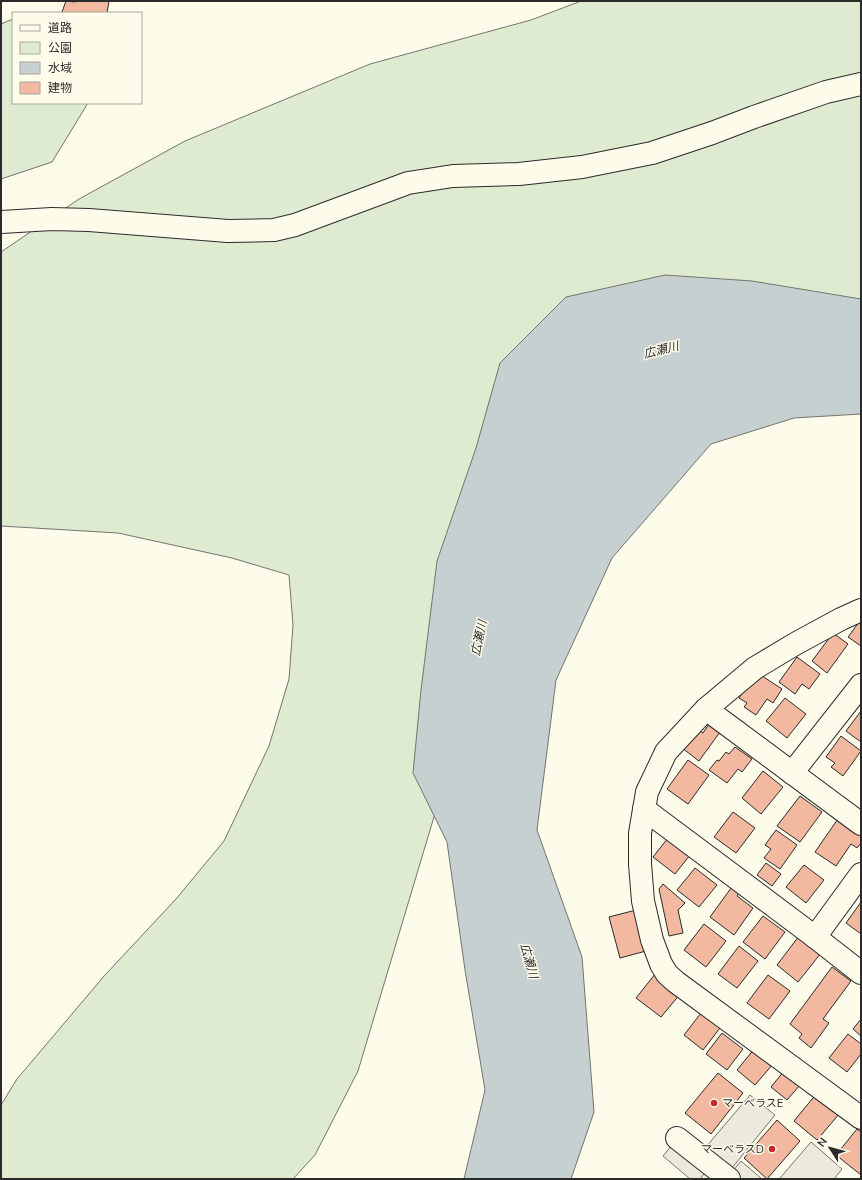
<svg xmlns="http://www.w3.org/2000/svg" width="862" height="1180" font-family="Mulish,'Noto Sans JP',sans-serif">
<rect width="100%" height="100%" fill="#fdfbea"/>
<g fill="#deebd1" stroke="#74746e">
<path d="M581,1H861V387L729,407L581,555L439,800L358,1071L315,1155L293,1179H1V1105L17,1079L105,975L176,899L224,841L269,746L289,679L293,625L289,575L232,558L118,533L1,526V252L79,199L185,141L370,64L531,20Z"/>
<path d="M13,19V103H88L52,162L1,179V24Z"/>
</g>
<g fill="#eceadb" stroke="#74746e">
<path d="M750,1095L775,1115L732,1168L706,1147Z"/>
<path d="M811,1142L842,1169L834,1179H782L780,1178Z"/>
<path d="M672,1145L705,1173L700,1179H690L663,1156Z"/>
<path d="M741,1161L762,1179H741L732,1172Z"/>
</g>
<path fill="#c7d0d0" stroke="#74746e" d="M665,275L752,281L861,299V414L794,418L711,444L612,558L556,680L537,830L582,957L594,1112L571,1179H464L485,1090L465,970L447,842L413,773L421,690L437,561L476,448L500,363L566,297Z"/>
<g fill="#f2b8a0" stroke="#2b2b2b">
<path d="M66,1L75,2L76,1H109L107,13H63L62,12Z"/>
<path d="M859,622L861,623V646L848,637Z"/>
<path d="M833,633L848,644L827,673L812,661Z"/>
<path d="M797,657L820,674L809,689L802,684L795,694L779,682Z"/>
<path d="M756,672L782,689L773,703L767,699L756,715L744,707L747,703L739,698Z"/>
<path d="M785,698L806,714L787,738L766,721Z"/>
<path d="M861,711V742L846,731Z"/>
<path d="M709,724L720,732L699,761L682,748L696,728L703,733Z"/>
<path d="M841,736L861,751L843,776L831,767L835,763L826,757Z"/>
<path d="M735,747L752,759L742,772L738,769L727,783L709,770L717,760L719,761L726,752L729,754Z"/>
<path d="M688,760L709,775L688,804L667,789Z"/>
<path d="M763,771L783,787L761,814L742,798Z"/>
<path d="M800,796L822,812L800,842L777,826Z"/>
<path d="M733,812L755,828L736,853L714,837Z"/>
<path d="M840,816L861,830V843L857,848L851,844L836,866L815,852Z"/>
<path d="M776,830L797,845L780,869L764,858L771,849L765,845Z"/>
<path d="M668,838L690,855L675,874L653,857Z"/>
<path d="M766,863L781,874L772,886L757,875Z"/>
<path d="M804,865L824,880L806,903L786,887Z"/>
<path d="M695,868L717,885L699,907L677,890Z"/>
<path d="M663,884L685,903L678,910L683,933L669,936L659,889Z"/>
<path d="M734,884L741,890L737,896L753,908L734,935L710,917Z"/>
<path d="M861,902V934L846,923Z"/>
<path d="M636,910L646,951L620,958L609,917Z"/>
<path d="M763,916L785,932L765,959L743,942Z"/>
<path d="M704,924L726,941L706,967L684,950Z"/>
<path d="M799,936L821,953L798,982L777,965Z"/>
<path d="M739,946L758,961L737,988L718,974Z"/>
<path d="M832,967L851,981L823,1019L829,1023L811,1048L799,1038L802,1034L790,1024Z"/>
<path d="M656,973L681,993L661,1017L636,998Z"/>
<path d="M768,975L790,991L769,1019L747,1003Z"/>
<path d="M701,1013L720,1028L703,1050L684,1035Z"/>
<path d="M861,1019V1036L853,1029Z"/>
<path d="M722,1033L743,1049L727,1070L706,1054Z"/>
<path d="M848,1034L861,1044V1054L847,1072L829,1058Z"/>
<path d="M755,1048L773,1064L755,1085L737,1070Z"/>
<path d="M784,1071L800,1085L787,1100L771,1087Z"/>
<path d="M718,1073L743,1093L711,1134L685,1113Z"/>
<path d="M817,1093L840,1113L817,1140L794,1121Z"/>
<path d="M777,1120L800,1141L767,1179L744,1158Z"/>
<path d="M857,1129L861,1132V1175L836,1155Z"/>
</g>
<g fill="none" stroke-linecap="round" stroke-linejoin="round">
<defs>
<g id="minor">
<path d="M1,222L52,219L89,220L228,231L274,230L295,225L408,183L453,176L519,174L582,167L652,153L712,133L754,117L826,92L861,84"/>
<path d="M861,610L841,619L795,644L755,668L706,709L666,752L647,792L640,833V864L643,901L652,940L661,964L667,974L676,982L861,1118"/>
<path d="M706,709L861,824"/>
<path d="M792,773L861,685"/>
<path d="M644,809L815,937L861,973"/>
<path d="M815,937L861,874"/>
<path d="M677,1138L729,1179"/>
</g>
</defs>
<use href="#minor" stroke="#2b2b2b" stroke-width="24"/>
<use href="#minor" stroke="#fdfbea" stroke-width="22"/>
</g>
<g fill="#c62828" stroke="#fdfbea" stroke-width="1.5">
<circle cx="714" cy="1103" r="4"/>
<circle cx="772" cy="1149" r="4"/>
</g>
<g text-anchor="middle" stroke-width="3" stroke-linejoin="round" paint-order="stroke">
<g font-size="11" fill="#2b2b2b" stroke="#fdfbea" text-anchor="start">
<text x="722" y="1107">マーベラスE</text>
<text x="764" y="1153" text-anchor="end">マーベラスD</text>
</g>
<g font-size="12" font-style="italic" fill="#2b2b2b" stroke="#fdfbea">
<text transform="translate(661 350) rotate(-14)" y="4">広瀬川</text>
<text transform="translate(479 638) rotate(-78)" y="4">広瀬川</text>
<text transform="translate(529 961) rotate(74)" y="4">広瀬川</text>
</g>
</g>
<rect width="862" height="1180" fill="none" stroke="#2b2b2b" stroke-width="4"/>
<rect x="12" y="12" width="130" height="92" fill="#fdfbea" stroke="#a9a89e"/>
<rect x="20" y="25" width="20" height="6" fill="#fdfbea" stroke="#a9a89e"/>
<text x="48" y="32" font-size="12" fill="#2b2b2b">道路</text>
<rect x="20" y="42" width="20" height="12" fill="#deebd1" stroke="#a9a89e"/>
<text x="48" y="52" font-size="12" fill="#2b2b2b">公園</text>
<rect x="20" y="62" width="20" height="12" fill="#c7d0d0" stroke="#a9a89e"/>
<text x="48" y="72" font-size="12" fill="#2b2b2b">水域</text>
<rect x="20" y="82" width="20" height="12" fill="#f2b8a0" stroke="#a9a89e"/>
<text x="48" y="92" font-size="12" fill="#2b2b2b">建物</text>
<g transform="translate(830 1148) rotate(306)" stroke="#fdfbea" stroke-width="3" paint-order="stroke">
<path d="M0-3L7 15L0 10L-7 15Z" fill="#2b2b2b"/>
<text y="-6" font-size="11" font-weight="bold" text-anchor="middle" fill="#2b2b2b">N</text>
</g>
</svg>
